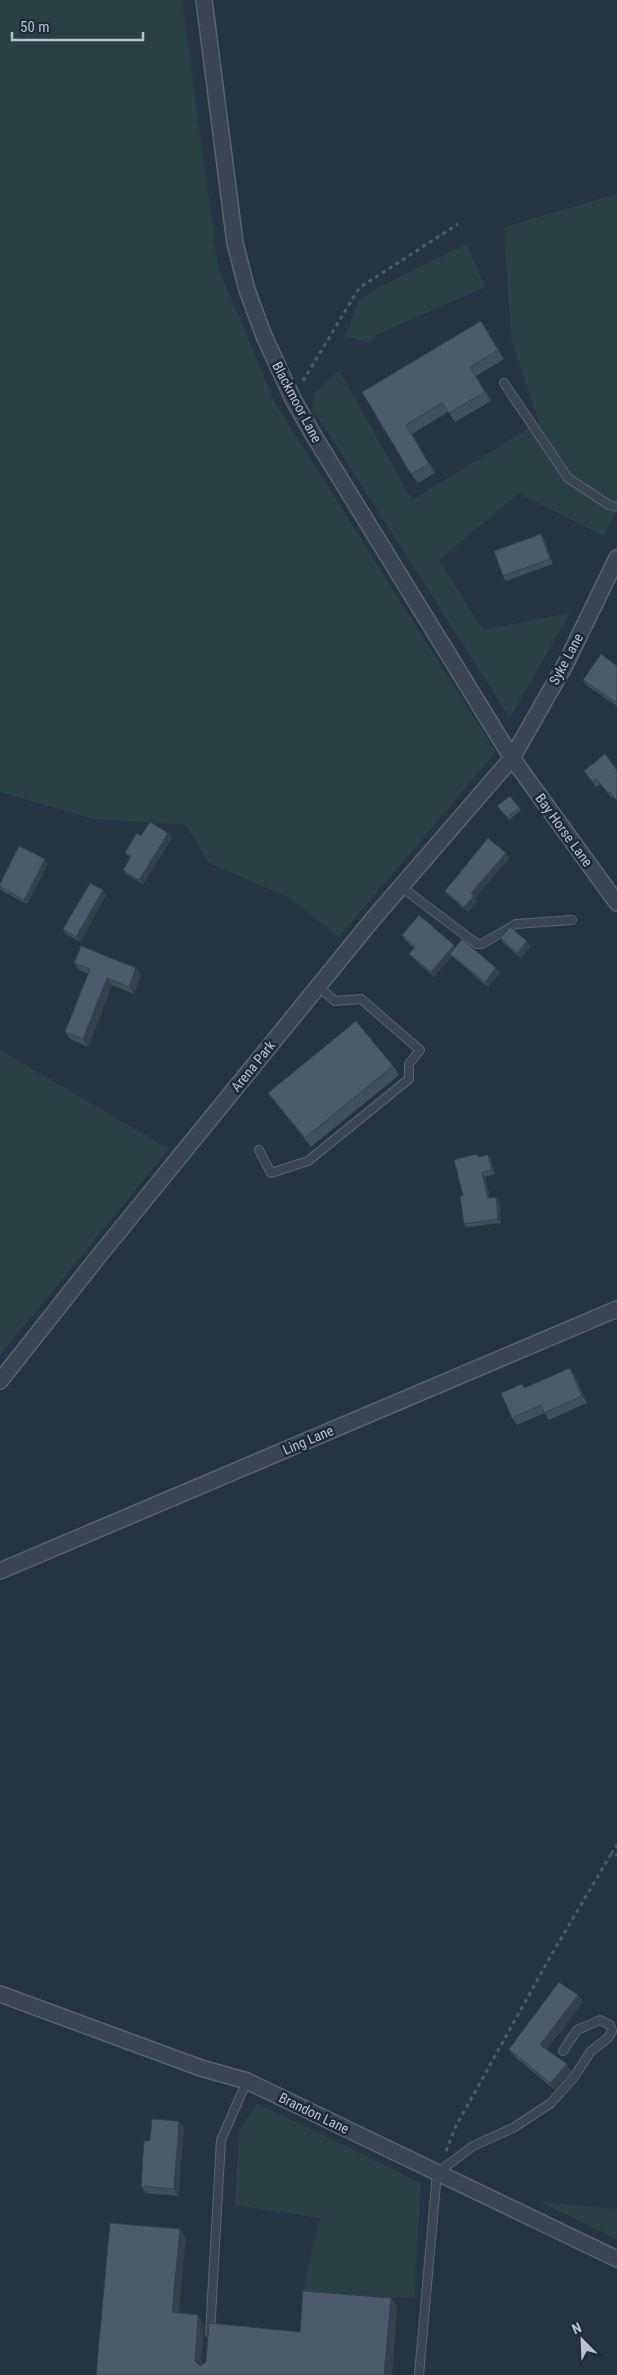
<svg xmlns="http://www.w3.org/2000/svg" width="617" height="2375" font-family="'Roboto Condensed',sans-serif">
<rect width="100%" height="100%" fill="#263442"/>
<g fill="#284143">
<path d="M0,0H182L218,267L275,403L496,752L339,937L290,898L209,863L186,825L93,819L0,792Z"/>
<path d="M617,194V510L603,536L519,493L439,560L483,630L570,613L510,718L312,408L315,392L339,370L412,500L539,422L511,338L504,227Z"/>
<path d="M467,244L485,287L378,334L370,342L345,337L358,302L377,288Z"/>
<path d="M0,1050L169,1149L0,1355Z"/>
<path d="M257,2103L421,2183L414,2298L302,2295L320,2218L235,2205L239,2131Z"/>
<path d="M540,2202L617,2209V2239Z"/>
</g>
<g fill="none" stroke-linecap="round" stroke-linejoin="round">
<defs>
<g id="service">
<path d="M504,383L568,478L609,505L617,507"/>
<path d="M400,886L477,944H482L516,924L572,920"/>
<path d="M259,1150L271,1173L308,1161L409,1079V1064L420,1050L361,999L335,1001L318,986"/>
<path d="M210,2333L221,2140L247,2081"/>
<path d="M419,2375L437,2173L473,2146L513,2128L551,2103L574,2077L591,2051L608,2038L612,2031L610,2025L600,2020L577,2030L563,2051"/>
</g>
<g id="minor">
<path d="M204,0L235,243L247,290L264,336L293,399L314,436L512,758L617,903"/>
<path d="M0,1381L98,1257L373,919L512,758L565,665L617,558"/>
<path d="M0,1571L617,1309"/>
<path d="M0,1994L201,2068L247,2081L617,2259"/>
</g>
</defs>
<use href="#service" stroke="#59636f" stroke-width="10"/>
<use href="#minor" stroke="#59636f" stroke-width="18"/>
<g stroke="#475e60" stroke-width="3" stroke-dasharray="4 4" stroke-linecap="butt">
<path d="M303,381L359,288L458,224"/>
<path d="M611,1854L617,1845"/>
<path d="M446,2151L456,2126L549,1959L611,1854L617,1855"/>
</g>
<use href="#service" stroke="#3b4552" stroke-width="8"/>
<use href="#minor" stroke="#3b4552" stroke-width="15"/>
</g>
<g fill="#414e5c">
<path d="M481,321L504,359L476,376L491,401L455,422L448,412L412,434L435,473L418,483L411,474L362,392Z"/>
<path d="M541,534L544,539L553,564L506,581L503,576Z"/>
<path d="M617,666V706L586,685L583,680Z"/>
<path d="M605,754L614,797L612,798L600,784L596,787L584,771Z"/>
<path d="M510,796L521,810L509,820L497,806Z"/>
<path d="M141,836L172,838L143,884L126,874L123,870L130,858L125,853Z"/>
<path d="M509,858L475,898L477,901L468,912L448,895L445,891Z"/>
<path d="M48,864L27,904L2,891L0,889V884Z"/>
<path d="M106,895L80,942L66,934L63,929Z"/>
<path d="M402,935L456,947L496,968L500,973L488,987L454,958L452,956L434,977L413,958L409,954L414,948L405,940Z"/>
<path d="M500,938L531,946L521,958L503,943Z"/>
<path d="M74,963L141,975L134,994L112,985L88,1047L70,1039L65,1032L89,974L79,970Z"/>
<path d="M393,1066L399,1075L311,1147L275,1102L268,1093Z"/>
<path d="M477,1154L479,1157L491,1158L495,1174L485,1177L490,1198L496,1197L499,1201L501,1223L467,1227L464,1224L463,1195Z"/>
<path d="M575,1375L587,1403L549,1420L544,1413L517,1425L512,1418L522,1384L525,1388Z"/>
<path d="M578,1995L583,2002L546,2050L567,2064L571,2071L555,2090L514,2056L509,2049Z"/>
<path d="M179,2121L184,2128L178,2196L146,2193L141,2186L150,2141Z"/>
</g>
<g fill="#35404b">
<path d="M481,321L487,330L504,359L498,350Z"/>
<path d="M470,367L476,376L491,401L485,392Z"/>
<path d="M406,425L412,434L435,473L429,464Z"/>
<path d="M541,534L544,539L553,564L550,559Z"/>
<path d="M168,833L172,838L143,884L139,880Z"/>
<path d="M506,853L509,858L475,898L477,901L468,912L464,907L471,893Z"/>
<path d="M45,859L48,864L27,904L24,900Z"/>
<path d="M103,890L106,895L80,942L76,937Z"/>
<path d="M527,941L531,946L521,958L517,953Z"/>
<path d="M454,945L458,950L450,954L452,956L434,977L431,972Z"/>
<path d="M136,968L141,975L134,994L129,987Z"/>
<path d="M496,968L500,973L488,987L485,982Z"/>
<path d="M107,978L112,985L88,1047L83,1039Z"/>
<path d="M488,1155L491,1158L495,1174L492,1170Z"/>
<path d="M482,1173L485,1177L491,1202L488,1198Z"/>
<path d="M496,1197L499,1201L501,1223L498,1219Z"/>
<path d="M570,1368L575,1375L587,1403L582,1396Z"/>
<path d="M578,1995L583,2002L545,2052L540,2045Z"/>
<path d="M567,2064L571,2071L555,2090L550,2083Z"/>
<path d="M179,2121L184,2128L178,2196L174,2189Z"/>
<path d="M180,2229L186,2238L178,2321L172,2312Z"/>
<path d="M391,2298L397,2307L392,2375H384Z"/>
<path d="M198,2315L204,2324L201,2370L195,2361Z"/>
</g>
<g fill="#4c5b6b" stroke="#35404b">
<path d="M481,321L498,350L470,367L485,392L449,413L442,403L406,425L429,464L411,474L362,392Z"/>
<path d="M541,534L550,559L503,576L494,551Z"/>
<path d="M601,654L617,666V703L583,680Z"/>
<path d="M605,754L617,770V801L610,792L609,794L596,779L593,782L584,771Z"/>
<path d="M510,796L519,808L507,817L497,806Z"/>
<path d="M150,822L168,833L139,880L123,870L131,856L125,853L137,833L141,836Z"/>
<path d="M488,838L506,853L471,893L474,896L464,907L445,891Z"/>
<path d="M19,846L45,859L24,900L0,887V884Z"/>
<path d="M90,883L103,890L76,937L63,929Z"/>
<path d="M419,915L454,945L431,972L409,954L415,947L402,935Z"/>
<path d="M510,927L527,941L517,953L500,938Z"/>
<path d="M462,939L496,968L485,982L450,954Z"/>
<path d="M81,946L136,968L129,987L107,978L83,1039L65,1032L90,969L74,963Z"/>
<path d="M356,1021L393,1066L305,1138L268,1093Z"/>
<path d="M477,1154L478,1157L488,1155L492,1170L482,1173L488,1198L496,1197L498,1219L464,1224L460,1196L463,1195L454,1160Z"/>
<path d="M570,1368L582,1396L544,1413L541,1405L512,1418L501,1393L522,1384L524,1388Z"/>
<path d="M559,1982L578,1995L540,2045L567,2064L550,2083L509,2049Z"/>
<path d="M152,2119L179,2121L174,2189L141,2186L144,2141H150Z"/>
<path d="M110,2223L180,2229L172,2312L198,2315L195,2361L200,2366L206,2362L209,2323L300,2332L303,2291L391,2298L384,2375H96Z"/>
</g>
<g text-anchor="middle" stroke-width="5" stroke-linejoin="round" paint-order="stroke">
<g font-size="14" fill="#b8c1cc" stroke="#1f2a37">
<text transform="translate(297 402) rotate(62)" y="5">Blackmoor Lane</text>
<text transform="translate(566 659) rotate(-62)" y="5">Syke Lane</text>
<text transform="translate(564 830) rotate(54)" y="5">Bay Horse Lane</text>
<text transform="translate(253 1066) rotate(-51)" y="5">Arena Park</text>
<text transform="translate(308 1440) rotate(-23)" y="5">Ling Lane</text>
<text transform="translate(314 2113) rotate(26)" y="5">Brandon Lane</text>
</g>
</g>
<g transform="translate(582 2340) rotate(336)" stroke="#1f2a37" stroke-width="4" paint-order="stroke">
<path d="M0-4L9 19L0 12L-9 19Z" fill="#b8c1cc"/>
<text y="-8" font-size="14" font-weight="bold" text-anchor="middle" fill="#b8c1cc">N</text>
</g>
<path d="M12 32v8h131v-8" fill="none" stroke="#b8c1cc" stroke-width="2.5"/>
<text x="20" y="32" font-size="15" fill="#b8c1cc" stroke="#1f2a37" stroke-width="4" paint-order="stroke">50 m</text>
</svg>
